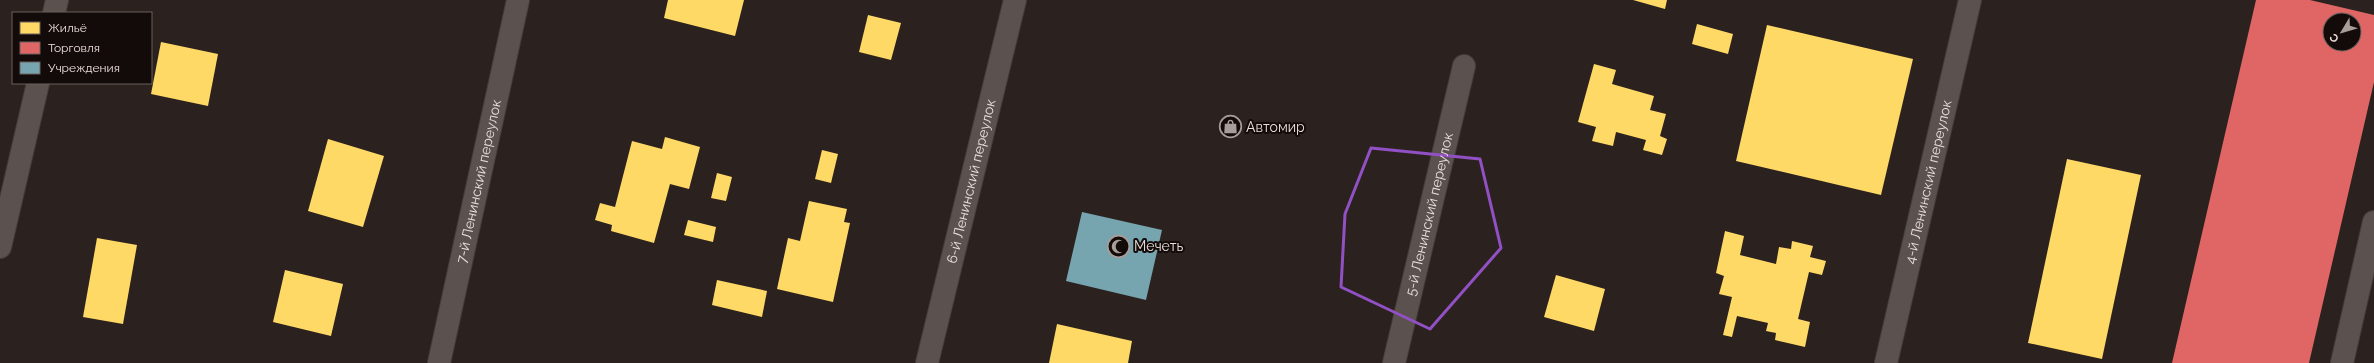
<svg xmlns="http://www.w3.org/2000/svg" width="2374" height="363" font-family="Raleway,sans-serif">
<rect width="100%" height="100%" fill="#2b221f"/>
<g fill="#ffd966">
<path d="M668,0H744L735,36L664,18Z"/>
<path d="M1633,0H1667L1665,9Z"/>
<path d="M868,15L901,23L891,60L859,52Z"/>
<path d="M1697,24L1733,34L1728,54L1692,44Z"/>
<path d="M1767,25L1913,59L1881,195L1736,161Z"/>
<path d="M161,42L218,54L208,106L151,94Z"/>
<path d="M1594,64L1616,70L1612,84L1654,96L1650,110L1666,114L1660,136L1667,139L1662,155L1643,150L1646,140L1616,132L1613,146L1592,141L1596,127L1578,122Z"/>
<path d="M665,137L700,147L689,189L670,184L654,243L611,231L612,225L595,220L600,203L615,207L632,141L662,149Z"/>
<path d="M328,139L384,156L363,227L308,211Z"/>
<path d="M822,150L838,154L831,183L815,179Z"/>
<path d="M2067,159L2141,175L2102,359L2028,343Z"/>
<path d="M717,173L732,177L726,201L711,198Z"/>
<path d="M809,201L847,209L844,222L850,223L833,302L777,289L788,238L800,241Z"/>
<path d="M688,220L716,227L713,242L684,235Z"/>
<path d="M1725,231L1744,236L1740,255L1776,264L1779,247L1791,249L1792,241L1813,246L1810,257L1826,261L1822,275L1809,272L1798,319L1810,322L1805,347L1775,340L1776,333L1766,331L1768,323L1737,316L1732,337L1723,335L1732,297L1719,294L1724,276L1716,273Z"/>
<path d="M97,238L137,245L123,324L83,317Z"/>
<path d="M285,270L343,284L331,336L273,322Z"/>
<path d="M1556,275L1605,289L1594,331L1544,317Z"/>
<path d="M717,280L767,291L762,317L712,305Z"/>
<path d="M1057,324L1132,341L1128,363H1049Z"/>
</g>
<path fill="#e06666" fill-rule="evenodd" d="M2256,0H2310L2374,15V82L2309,363H2172ZM2330,20H2354V44H2330Z"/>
<path fill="#76a5af" d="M1082,212L1162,230L1146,300L1066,281Z"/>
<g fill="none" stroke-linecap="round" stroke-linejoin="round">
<defs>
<g id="minor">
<path d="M54,13L57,0"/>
<path d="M0,247L38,83"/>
<path id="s1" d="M439,363L518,0"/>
<path id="s2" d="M927,363L1015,0"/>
<path id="s3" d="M1394,363L1464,66"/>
<path id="s4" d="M1886,363L1970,0"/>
<path d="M2342,363L2374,222"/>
</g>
</defs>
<use href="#minor" stroke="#463e3c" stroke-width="24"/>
<use href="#minor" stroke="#5b5250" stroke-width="22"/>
</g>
<path fill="none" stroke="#9250c5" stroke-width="3" stroke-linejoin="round" d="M1371,148L1480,159L1501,248L1430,329L1341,287L1345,214Z"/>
<defs>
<symbol id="shop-ring" viewBox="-11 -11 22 22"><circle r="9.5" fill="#130b09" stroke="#a89d99" stroke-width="1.5"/><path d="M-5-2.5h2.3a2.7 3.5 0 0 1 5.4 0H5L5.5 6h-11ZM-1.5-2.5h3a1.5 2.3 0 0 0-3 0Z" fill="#a89d99"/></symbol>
<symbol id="mosque-ring" viewBox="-11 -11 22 22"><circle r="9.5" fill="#130b09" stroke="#a89d99" stroke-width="1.5"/><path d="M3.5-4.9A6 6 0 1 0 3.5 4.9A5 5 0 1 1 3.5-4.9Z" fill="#a89d99"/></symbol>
</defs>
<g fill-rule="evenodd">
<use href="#shop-ring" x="1218" y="114" width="25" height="25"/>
<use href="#mosque-ring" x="1106" y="234" width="25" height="25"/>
</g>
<g text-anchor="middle" stroke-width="4" stroke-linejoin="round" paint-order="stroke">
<g font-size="14" fill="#ecdfdb" stroke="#130b09" text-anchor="start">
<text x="1246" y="132">Автомир</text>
<text x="1134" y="251">Мечеть</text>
</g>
<g font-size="14" fill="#ecdfdb" stroke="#130b09">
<text dy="5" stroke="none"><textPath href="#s1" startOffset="186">7-й Ленинский переулок</textPath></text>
<text dy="5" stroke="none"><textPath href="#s2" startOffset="187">6-й Ленинский переулок</textPath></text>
<text dy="5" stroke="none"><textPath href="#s4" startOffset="186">4-й Ленинский переулок</textPath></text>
<text dy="5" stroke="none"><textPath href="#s3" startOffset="153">5-й Ленинский переулок</textPath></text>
</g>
</g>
<rect x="12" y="12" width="140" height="72" fill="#130b09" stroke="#6a605d"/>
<rect x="20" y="22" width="20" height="12" fill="#ffd966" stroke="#6a605d"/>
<text x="48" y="32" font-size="12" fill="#ecdfdb">Жильё</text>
<rect x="20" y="42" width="20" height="12" fill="#e06666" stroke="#6a605d"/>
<text x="48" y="52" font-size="12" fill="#ecdfdb">Торговля</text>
<rect x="20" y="62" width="20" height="12" fill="#76a5af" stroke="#6a605d"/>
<text x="48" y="72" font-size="12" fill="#ecdfdb">Учреждения</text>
<g transform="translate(2342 32) rotate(232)"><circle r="19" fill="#130b09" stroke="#6a605d"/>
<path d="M0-3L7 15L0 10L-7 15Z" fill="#a89d99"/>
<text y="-6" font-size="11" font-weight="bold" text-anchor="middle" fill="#ecdfdb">С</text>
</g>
</svg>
